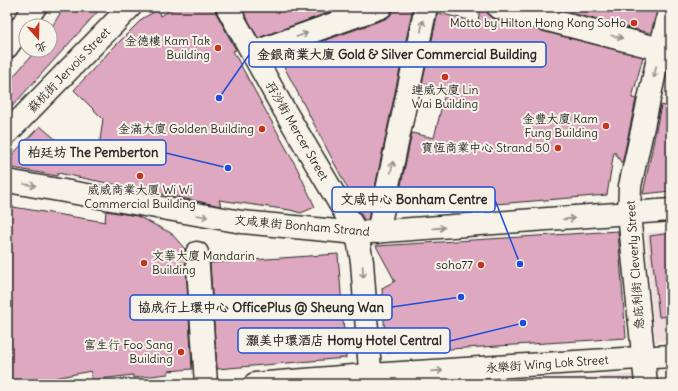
<svg xmlns="http://www.w3.org/2000/svg" width="678" height="391" font-family="Delius,'LXGW WenKai TC',sans-serif">
<rect width="100%" height="100%" fill="#f7f3e8"/>
<filter id="ink" filterUnits="userSpaceOnUse"><feTurbulence type="fractalNoise" baseFrequency=".025" numOctaves="2"/><feDisplacementMap in="SourceGraphic" scale="8" xChannelSelector="R" yChannelSelector="G"/><feConvolveMatrix kernelMatrix="1 2 1 2 8 2 1 2 1" color-interpolation-filters="sRGB"/></filter>
<g filter="url(#ink)">
<g fill="#f0dcdc">
<path d="M671,231V340L655,342L646,233Z"/>
<path d="M632,374L633,384H474Z"/>
</g>
<g fill="#dea8c0" stroke="#2b2b2b">
<path d="M64,7H102L7,112V84L36,50H50V30Z"/>
<path d="M177,7H215L216,13L236,50L233,51L297,168L315,207L301,213L290,210L219,200L221,206L58,173L57,176L7,167V160L40,126L67,149L90,153L91,146L99,148L103,119L74,90L108,53L143,18L158,10L160,16Z"/>
<path d="M241,7H344L258,38Z"/>
<path d="M393,7H413L368,220H364L279,57L385,19L391,15Z"/>
<path d="M480,7H486L489,16L495,19L643,57L632,98L636,99L622,164L614,151L607,195L484,205L437,202L435,208L396,209L412,133L434,138L446,89L422,84L438,13L478,22Z"/>
<path d="M548,7H658L651,32L649,33Z"/>
<path d="M661,105L671,107V191L643,194Z"/>
<path d="M7,206L105,222L106,211L137,216L171,233L185,249L192,369L168,371V374L151,376L133,378V375L92,380L91,371L45,380L7,384Z"/>
<path d="M618,231L626,338L386,353L382,288L395,281L376,246Z"/>
<path d="M671,233V316L659,317L650,236Z"/>
<path d="M338,254L346,358L217,369L210,263Z"/>
</g>
<g fill="none" stroke-linecap="round" stroke-linejoin="round">
<defs>
<g id="street">
<path d="M227,7L279,101L357,233"/>
<path d="M498,7L660,49"/>
<path d="M252,53L381,7"/>
<path d="M7,133L130,7"/>
<path d="M629,214L630,186L660,49L671,7"/>
<path d="M378,232L426,7"/>
<path d="M197,253L206,384"/>
<path d="M255,384L354,376L671,356"/>
</g>
<g id="secondary">
<path d="M7,47L35,7"/>
<path d="M7,181L242,222L357,233L671,210"/>
<path d="M629,214L646,384"/>
<path d="M357,233L362,262L371,384"/>
</g>
</defs>
<use href="#street" stroke="#2b2b2b" stroke-width="25"/>
<use href="#secondary" stroke="#2b2b2b" stroke-width="25"/>
<use href="#street" stroke="#f7f3e8" stroke-width="22"/>
<use href="#secondary" stroke="#f7f3e8" stroke-width="22"/>
</g>
<defs><path id="oneway-shaft" d="M-6 0H5M1.5-3L5.5 0L1.5 3" fill="none" stroke-width="1.6" stroke-linecap="round" stroke-linejoin="round"/></defs>
<g stroke="#918f8a">
<use href="#oneway-shaft" transform="translate(422 26) rotate(-78)"/>
<use href="#oneway-shaft" transform="translate(302 35) rotate(-20)"/>
<use href="#oneway-shaft" transform="translate(617 37) rotate(14)"/>
<use href="#oneway-shaft" transform="translate(655 72) rotate(102)"/>
<use href="#oneway-shaft" transform="translate(392 167) rotate(-78)"/>
<use href="#oneway-shaft" transform="translate(30 185) rotate(9)"/>
<use href="#oneway-shaft" transform="translate(202 216) rotate(9)"/>
<use href="#oneway-shaft" transform="translate(569 219) rotate(-4)"/>
<use href="#oneway-shaft" transform="translate(439 228) rotate(-4)"/>
<use href="#oneway-shaft" transform="translate(363 272) rotate(86)"/>
<use href="#oneway-shaft" transform="translate(437 371) rotate(-4)"/>
</g>
</g>
<g fill="#c8321e" stroke="#f7f3e8" stroke-width="1.5">
<circle cx="634" cy="23" r="4"/>
<circle cx="218" cy="48" r="4"/>
<circle cx="445" cy="77" r="4"/>
<circle cx="606" cy="126" r="4"/>
<circle cx="262" cy="129" r="4"/>
<circle cx="558" cy="148" r="4"/>
<circle cx="140" cy="176" r="4"/>
<circle cx="144" cy="263" r="4"/>
<circle cx="481" cy="265" r="4"/>
<circle cx="181" cy="352" r="4"/>
</g>
<g text-anchor="middle" stroke-width="4" stroke-linejoin="round" paint-order="stroke">
<g font-size="12" fill="#2b2b2b" stroke="#f7f3e8" text-anchor="end">
<text x="626" y="27">Motto by Hilton Hong Kong SoHo</text>
<text x="210" y="45">金德樓 Kam Tak<tspan x="210" dy="14">Building</tspan></text>
<text x="445" y="94" text-anchor="middle">連威大廈 Lin<tspan x="445" dy="14">Wai Building</tspan></text>
<text x="598" y="123">金豐大廈 Kam<tspan x="598" dy="14">Fung Building</tspan></text>
<text x="254" y="133">金滿大廈 Golden Building</text>
<text x="550" y="152">寶恆商業中心 Strand 50</text>
<text x="140" y="194" text-anchor="middle">威威商業大厦 Wi Wi<tspan x="140" dy="14">Commercial Building</tspan></text>
<text x="152" y="260" text-anchor="start">文華大廈 Mandarin<tspan x="152" dy="14">Building</tspan></text>
<text x="473" y="269">soho77</text>
<text x="173" y="349">富生行 Foo Sang<tspan x="173" dy="14">Building</tspan></text>
</g>
<g font-size="12" fill="#2b2b2b" stroke="#f7f3e8">
<text transform="translate(69 70) rotate(-46)" y="4">蘇杭街 Jervois Street</text>
<text transform="translate(297 131) rotate(60)" y="4">孖沙街 Mercer Street</text>
<text transform="translate(302 226) rotate(5)" y="4">文咸東街 Bonham Strand</text>
<text transform="translate(635 265) rotate(-94)" y="4">急庇利街 Cleverly Street</text>
<text transform="translate(547 364) rotate(-4)" y="4">永樂街 Wing Lok Street</text>
</g>
</g>
<path fill="none" stroke="#1d4ed8" stroke-width="1.5" d="M219 98L249 55M228 168L166 153M520 264L495 200M461 297L392 307M523 323L450 341"/>
<g fill="#1d4ed8" stroke="#f7f3e8" stroke-width="1.5">
<circle cx="219" cy="98" r="4"/>
<circle cx="228" cy="168" r="4"/>
<circle cx="520" cy="264" r="4"/>
<circle cx="461" cy="297" r="4"/>
<circle cx="523" cy="323" r="4"/>
</g>
<g fill="#f7f3e8" stroke="#1d4ed8" stroke-width="1.5">
<rect x="249" y="42" width="297" height="25" rx="4"/>
<rect x="19" y="140" width="147" height="25" rx="4"/>
<rect x="332" y="187" width="163" height="25" rx="4"/>
<rect x="130" y="295" width="262" height="25" rx="4"/>
<rect x="238" y="328" width="212" height="25" rx="4"/>
</g>
<g font-size="13" text-anchor="middle" font-weight="bold" fill="#2b2b2b">
<text x="397" y="59">金銀商業大廈 Gold &amp; Silver Commercial Building</text>
<text x="93" y="157">柏廷坊 The Pemberton</text>
<text x="414" y="204">文咸中心 Bonham Centre</text>
<text x="261" y="312">協成行上環中心 OfficePlus @ Sheung Wan</text>
<text x="344" y="345">灝美中環酒店 Homy Hotel Central</text>
</g>
<rect width="678" height="391" fill="none" stroke="#f7f3e8" stroke-width="24"/>
<rect x="12" y="12" width="654" height="367" fill="none" stroke="#2b2b2b" stroke-width="1.5" filter="url(#ink)"/>
<g transform="translate(38 38) rotate(160)"><circle r="19" fill="#f7f3e8" stroke="#a5a39c"/>
<path d="M0-3L7 15L0 10L-7 15Z" fill="#c8321e"/>
<text y="-6" font-size="11" font-weight="bold" text-anchor="middle" fill="#2b2b2b">北</text>
</g>
</svg>
